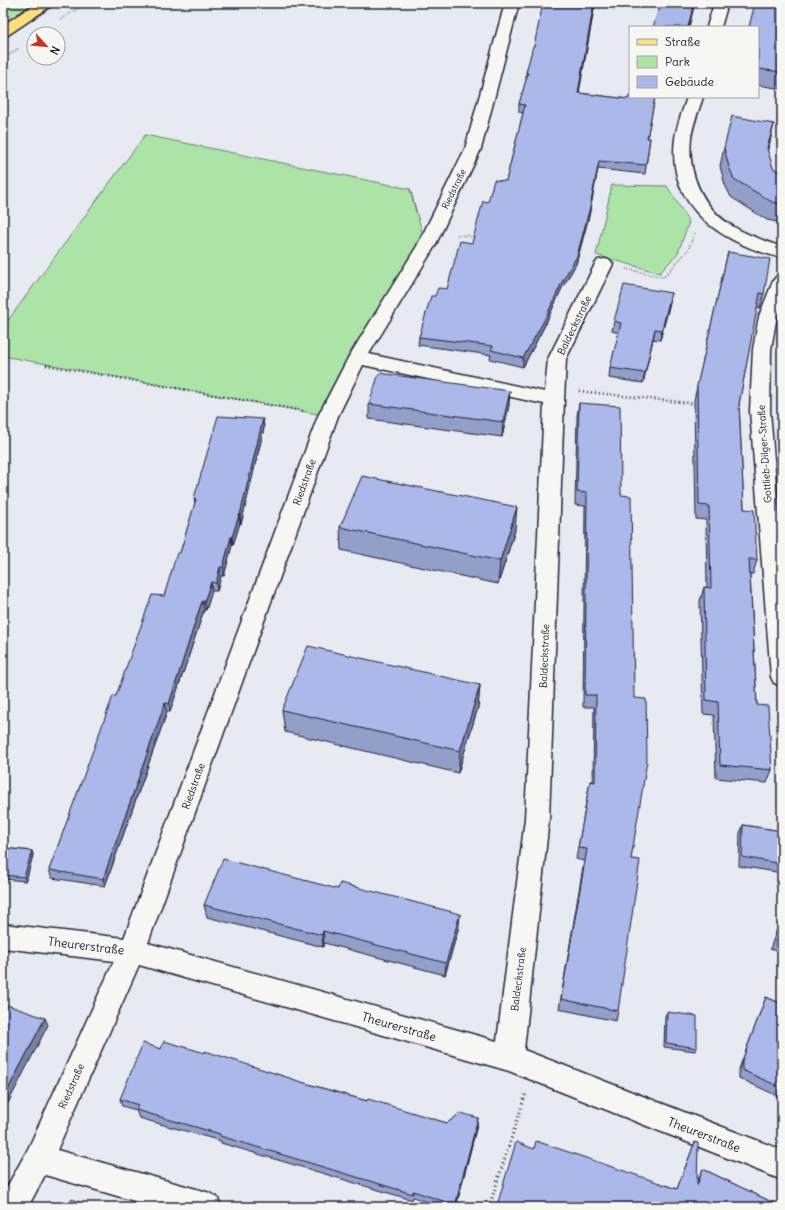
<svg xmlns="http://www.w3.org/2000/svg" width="785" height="1210" font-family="Delius,sans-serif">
<rect width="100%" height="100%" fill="#e7eaf0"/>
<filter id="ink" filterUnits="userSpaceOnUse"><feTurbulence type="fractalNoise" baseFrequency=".025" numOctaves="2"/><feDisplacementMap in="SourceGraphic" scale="8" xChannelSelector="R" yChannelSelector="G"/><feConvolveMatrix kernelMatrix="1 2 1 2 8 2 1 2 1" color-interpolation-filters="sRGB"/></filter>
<g filter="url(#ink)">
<g fill="#ace4a8" stroke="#678372">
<path d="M3,3H46L3,32Z"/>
<path d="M145,135L410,189L426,246L328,416L3,356V327Z"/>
<path d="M612,185L667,186L689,222L678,253L660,273L596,255Z"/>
</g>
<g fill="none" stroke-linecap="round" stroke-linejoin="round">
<defs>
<g id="minor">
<path d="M505,3H519L481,149L435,246L369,354L545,392L548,359L595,264L598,260L604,259L610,260L613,264L566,359L564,400L549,819L524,1050L782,1150V1180L509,1071L139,965L57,1150L207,1192L217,1197L222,1207H155L45,1175L28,1207H3V1194L28,1149L114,961L3,948V924L124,938L318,416L348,358L417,246L465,149ZM363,365L544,404L525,819L497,1041L148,943L338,416Z"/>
<path d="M714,3H728L721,27H707Z"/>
<path d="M687,97H703C699,110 693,124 691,138C687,174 703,209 734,227C749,236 766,241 782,247V258C722,243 666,208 675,138C677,124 683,110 687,97Z"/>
<path d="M782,275V304L777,316L771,349L770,411L782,557V686L774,683L771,677L750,411L753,349L759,316L773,281L776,277Z"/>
</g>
<path id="major" d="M36,3H53L51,6L8,35L3,36V25Z"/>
</defs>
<use href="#minor" stroke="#22223b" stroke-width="3"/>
<use href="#major" stroke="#22223b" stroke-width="3"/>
<g stroke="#22223b" stroke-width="2" stroke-dasharray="0.5 2" stroke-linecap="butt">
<path d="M61,19L86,3"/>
<path d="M3,59L19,48"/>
<path d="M410,189L416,212"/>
<path d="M457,235L476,237"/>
<path d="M626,269L664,277L688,250L695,232"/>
</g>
<g stroke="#22223b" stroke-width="2.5" stroke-dasharray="1 3" stroke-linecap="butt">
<path d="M46,365L304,411"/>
<path d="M579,391L697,404"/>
</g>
<path stroke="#22223b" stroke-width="3" stroke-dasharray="1 3.5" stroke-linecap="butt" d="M489,1207L526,1093"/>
<use href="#minor" fill="#f6f6f2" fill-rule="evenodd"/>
<use href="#major" fill="#fddf80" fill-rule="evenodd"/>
</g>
<g fill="#929fc8" stroke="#22223b">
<path d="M595,4L579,93L628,99L630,97H655L647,138H650L645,174L598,169L589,216L576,264L562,288L545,325L523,367L490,359L491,355L418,345L419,337L435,296L447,289L472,243L488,202L506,181L523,113L519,112V104L526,81V73L534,46Z"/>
<path d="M758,27L781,49L782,50V89L758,85Z"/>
<path d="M770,142L767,150L773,168L782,174V223L767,220L731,197L725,185L720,166L724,148Z"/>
<path d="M728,252L764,294L760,308L757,307L739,404L744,509L757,560L753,574H750L757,705L772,770L767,783L716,778L714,715L703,714L700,601L704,587L707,588L706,520L696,519L694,400Z"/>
<path d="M671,293L670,303L660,340L653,339L643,383L609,378L610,368L619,333L612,331L614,321Z"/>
<path d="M579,403L621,495L631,859L618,1011L616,1021L559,1009L584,861L576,859L590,781H593L594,707H583L585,506L575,505L577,416Z"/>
<path d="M369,404L509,405L502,437L369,419Z"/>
<path d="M263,419L264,428L241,524L240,523L233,545H232L224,576H221L217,591H212L206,610H204L170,712H167L105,886L52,878L49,870L116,696L164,596L180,553L195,504L194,498Z"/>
<path d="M340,527L515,530L498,584L341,550Z"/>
<path d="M480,685L478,707L458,773L285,732L282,710Z"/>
<path d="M743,825L782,831V873L739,866L740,833Z"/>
<path d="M3,848L32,851L33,855L26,881L3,879Z"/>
<path d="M204,905L459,926L445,975L324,943L323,947L207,917Z"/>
<path d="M782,915V953L770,949Z"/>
<path d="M766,997L782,1004V1098L739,1078V1069Z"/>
<path d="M667,1012L697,1048L695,1051L664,1047L665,1016Z"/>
<path d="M161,1049L308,1084L367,1101L447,1123L478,1118L477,1125L456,1207H440L413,1197L412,1200L221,1143V1141L139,1118L136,1110L122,1106L120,1099Z"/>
<path d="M695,1142L697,1182L703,1169L782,1207H497L498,1202L534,1149L677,1189Z"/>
</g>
<g fill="#7782a3" stroke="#22223b">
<path d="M594,3H595L577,101L578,93Z"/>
<path d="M694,3H695L689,27H688Z"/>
<path d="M774,124L770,142L763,166L767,148Z"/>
<path d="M599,161L589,216L576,264L562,288L545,325L523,367V358Z"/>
<path d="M671,293L670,303L660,340L662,330Z"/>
<path d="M655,329L653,339L643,383L645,373Z"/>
<path d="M510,391L509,405L502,437L503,422Z"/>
<path d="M263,419L264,428L241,524L240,515Z"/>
<path d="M517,507L515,530L498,584L500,561Z"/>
<path d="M239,515L240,523L233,545L232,537Z"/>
<path d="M231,537L232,545L224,576L223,567Z"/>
<path d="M220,567L221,576L217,591L216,583Z"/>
<path d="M211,582L212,591L206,610L204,602Z"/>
<path d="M202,601L204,610L170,712L169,704Z"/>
<path d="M480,685L478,707L458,773L460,751Z"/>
<path d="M165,703L167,712L105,886L103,879Z"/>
<path d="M32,851L33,855L26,881L24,877Z"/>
<path d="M460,914L459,926L445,975L446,963Z"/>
<path d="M323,931L324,943L323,947L322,935Z"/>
<path d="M45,1018L48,1025L3,1113V1099Z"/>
<path d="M478,1118L477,1125L456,1207V1202Z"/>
</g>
<g fill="#aab9e9" stroke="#22223b">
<path d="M543,3H594L578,93L628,99L630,94V97H655L647,138H650L646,165L599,161L590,207L577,256L563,280L546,317L523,358L491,350L493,346L419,337L431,296H435L438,288L447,289L460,241L472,243L483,201L488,202L494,180L506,181L525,105L519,104L528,73H526L533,46H534Z"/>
<path d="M661,3H694L688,27H653Z"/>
<path d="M755,3H782V43L781,49L782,50V72L758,69V27H749Z"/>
<path d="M732,116L774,124L767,148L773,168L782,174V204L772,202L734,179L729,167L724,148Z"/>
<path d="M728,252L770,259L764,294L760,293L739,404L744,509L754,510L757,560L749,559L757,705L768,706L772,770L720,765L718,702L706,700L704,587L711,588L709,506L699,505L697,386Z"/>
<path d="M624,285L671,293L662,330L655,329L645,373L610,368L621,323L614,321Z"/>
<path d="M379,373L510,391L503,422L369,404Z"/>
<path d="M579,403L620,406L621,495L631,496L634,698L646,699L647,761L631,859L640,860L618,1011L561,999L587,849L578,848L590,781L595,782L596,695H585L587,493L577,492Z"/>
<path d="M218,416L263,419L240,515H239L232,537H231L223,567H220L216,583L211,582L204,602L202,601L169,704L165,703L103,879L49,870L113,696H116L152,595L164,596L177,553H180L196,499L194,498Z"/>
<path d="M362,476L517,507L500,561L340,527Z"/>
<path d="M308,646L480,685L460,751L282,710Z"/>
<path d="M743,825L782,831V864L742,857Z"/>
<path d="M3,848L32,851L24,877L3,875Z"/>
<path d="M223,859L338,889L340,883L460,914L446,963L323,931L322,935L204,905Z"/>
<path d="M782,917V944L774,940Z"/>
<path d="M766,997L782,1004V1088L742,1070V1061Z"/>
<path d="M4,1004L45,1018L3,1099V1005Z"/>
<path d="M667,1012L697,1016V1048L666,1043Z"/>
<path d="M164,1041L205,1053V1051L308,1084L367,1101L368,1099L447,1123L461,1113L478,1118L456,1202H446L413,1191V1194L220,1136V1134L136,1110L138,1105L120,1099L143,1043L161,1049Z"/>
<path d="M536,1141L677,1189L695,1142L698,1143L697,1185L703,1169L782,1207H510L498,1202L516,1142L534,1149Z"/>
<path d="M72,1199L90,1207H68Z"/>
</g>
</g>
<g text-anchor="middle" stroke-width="3.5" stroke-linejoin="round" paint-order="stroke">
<g font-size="9" fill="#22223b" stroke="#f6f6f2">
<text transform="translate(454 189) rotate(-64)" y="3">Riedstraße</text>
</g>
<g font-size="10" fill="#22223b" stroke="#f6f6f2">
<text transform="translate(574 325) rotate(-64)" y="4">Baldeckstraße</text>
<text transform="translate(764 454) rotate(-94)" y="4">Gottlieb-Dilger-Straße</text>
<text transform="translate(304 482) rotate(-70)" y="4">Riedstraße</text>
<text transform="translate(544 656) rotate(-88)" y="4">Baldeckstraße</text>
<text transform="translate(193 786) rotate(-70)" y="4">Riedstraße</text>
<text transform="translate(518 979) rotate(-83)" y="4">Baldeckstraße</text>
<text transform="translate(71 1086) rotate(-66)" y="4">Riedstraße</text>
</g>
<g font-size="12" fill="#22223b" stroke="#f6f6f2">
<text transform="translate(86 946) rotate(7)" y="4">Theurerstraße</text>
<text transform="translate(399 1027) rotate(16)" y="4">Theurerstraße</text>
<text transform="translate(704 1135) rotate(21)" y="4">Theurerstraße</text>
</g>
</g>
<rect width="785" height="1210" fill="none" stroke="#f6f6f2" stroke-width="16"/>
<rect x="8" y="8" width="769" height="1194" fill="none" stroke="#22223b" stroke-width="1.5" filter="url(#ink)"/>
<rect x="629" y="26" width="130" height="72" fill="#f6f6f2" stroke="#a1a1a9"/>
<rect x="637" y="39" width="20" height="6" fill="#fddf80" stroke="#a1a1a9"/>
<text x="665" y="46" font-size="12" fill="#22223b">Straße</text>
<rect x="637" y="56" width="20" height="12" fill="#ace4a8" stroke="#a1a1a9"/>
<text x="665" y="66" font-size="12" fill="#22223b">Park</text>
<rect x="637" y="76" width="20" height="12" fill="#aab9e9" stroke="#a1a1a9"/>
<text x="665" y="86" font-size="12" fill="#22223b">Gebäude</text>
<g transform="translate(46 46) rotate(117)"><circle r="19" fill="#f6f6f2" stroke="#a1a1a9"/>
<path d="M0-3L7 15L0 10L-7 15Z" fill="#c8321e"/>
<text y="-6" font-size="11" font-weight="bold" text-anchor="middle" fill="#22223b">N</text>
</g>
</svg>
